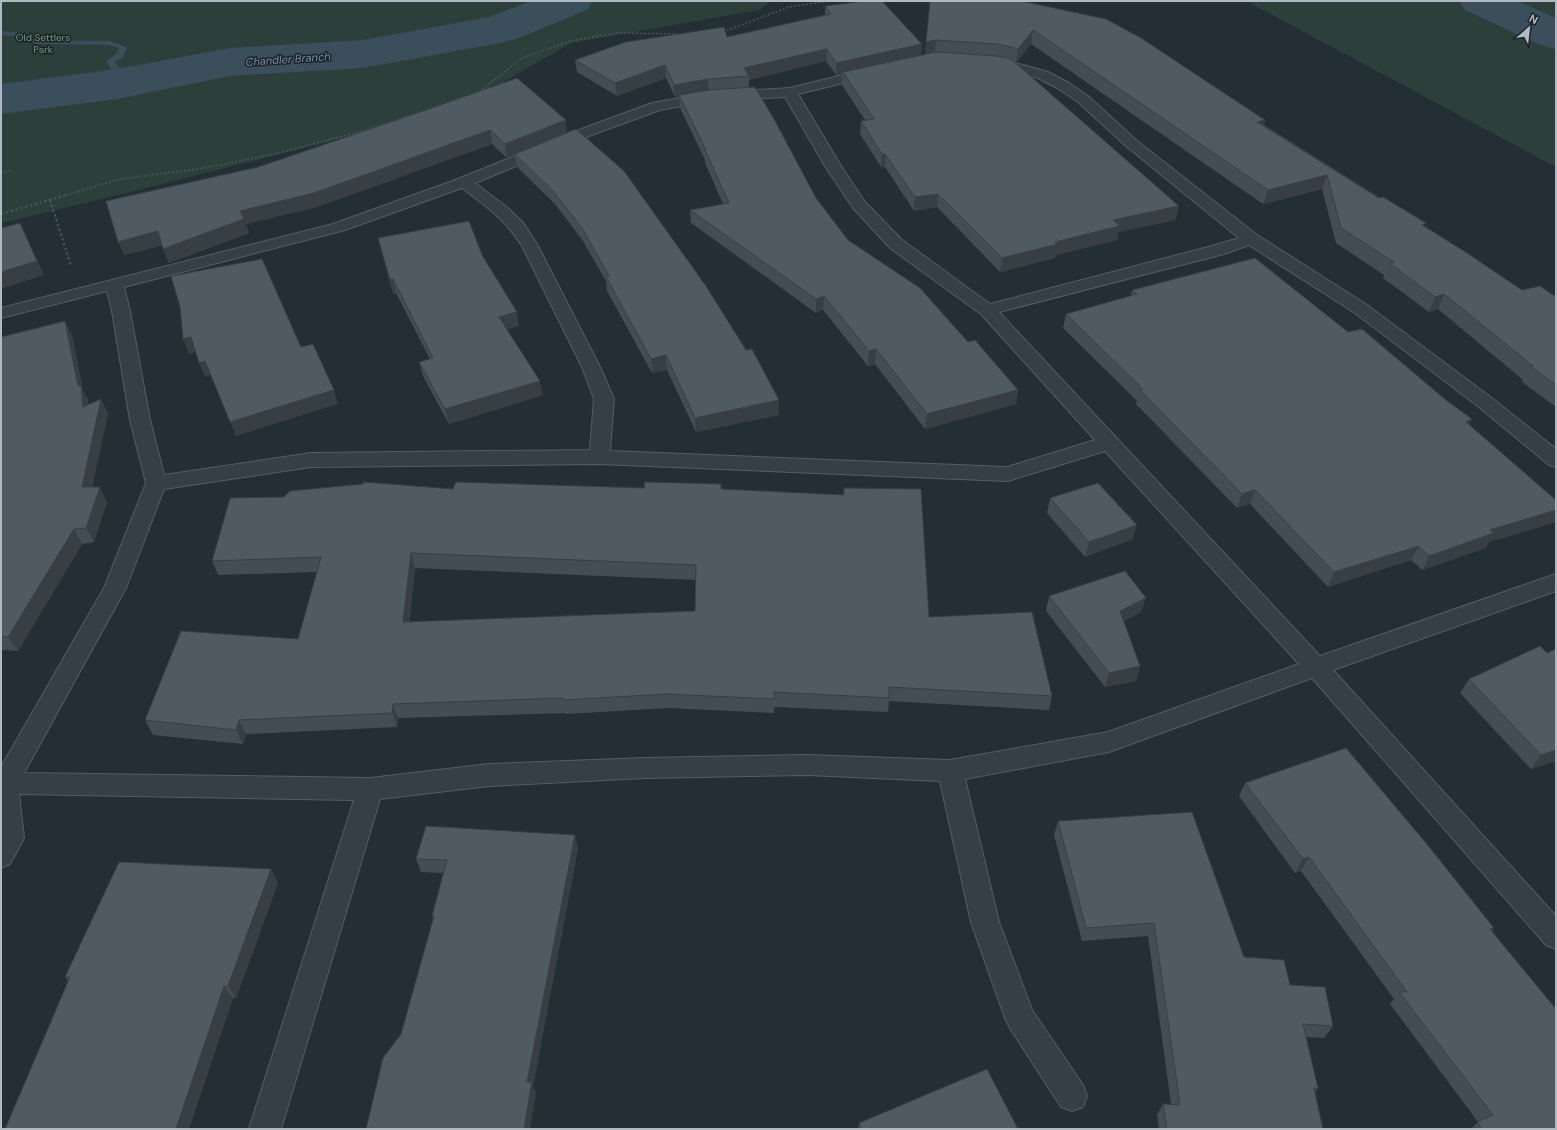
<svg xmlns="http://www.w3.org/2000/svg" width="1557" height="1130" font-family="'DM Sans',sans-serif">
<rect width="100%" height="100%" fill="#232e35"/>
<g fill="#2c3f3b">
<path d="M1,1H772L759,10L571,43L455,110L131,192L1,223Z"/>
<path d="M1246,1H1556V167Z"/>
</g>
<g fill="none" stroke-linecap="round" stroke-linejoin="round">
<path fill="#3a4e5c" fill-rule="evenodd" d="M1,31L23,33L38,40L110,41L127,47L123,57L115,62L118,67L157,75L161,77L157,79L112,71L106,61L116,54L119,48L109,45L37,44L21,37L1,35Z"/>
<g fill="#3a4e5c" fill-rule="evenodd">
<path d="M531,1H593L587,10L516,39L500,43L363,68L230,76L117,99L1,114V84L117,69L230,48L363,40L489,17Z"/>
<path d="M1459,1H1518L1556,18V49L1540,45L1465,10Z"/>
</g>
<defs>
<path id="lane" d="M992,59L1019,64L1048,72L1069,83L1088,96L1136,140L1257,235L1367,305L1493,399L1556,449V467L1549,465L1479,407L1355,313L1249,245L1224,254L999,312L1320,656L1556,574V591L1333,670L1556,916V949L1546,945L1312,678L1109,752L965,779L999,922L1032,1010L1083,1085L1087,1096L1083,1107L1072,1111L1061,1107L1010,1028L1005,1018L971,922L940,781L808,775L645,778L489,786L380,799L281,1129H249L354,800L19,794L24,838L10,864L1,868V767L104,588L146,483L130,420L112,311L107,291L1,318V308L333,224L458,179L579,130L652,103L709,93L790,88L871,68L876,69L878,72L876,75L798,94L841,166L865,202L902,240L990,304L1212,246L1239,238L1126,146L1078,102L1059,89L1038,78L987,66L985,63L987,60ZM785,97L825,166L853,208L890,248L981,314L1095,440L1007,467L610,451L614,399L600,367L538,246L524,224L509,209L475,183L589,136L660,110L709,101ZM462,188C487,207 505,219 522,246L582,367L594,399L590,450L311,453L164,475L150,420L130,311L124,287L345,230ZM1105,451L1299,664L1108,732L950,760L808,755L645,758L489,764L370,778L24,773L126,588L164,489L311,467L599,464L1008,481Z"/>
</defs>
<use href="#lane" stroke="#545d63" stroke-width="2"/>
<g stroke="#4a5959" stroke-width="1.5" stroke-dasharray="2 2" stroke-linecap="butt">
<path d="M1,3L9,1"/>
<path d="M723,32L789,7L829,1"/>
<path d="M479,92L522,58L571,41L616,33L680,34"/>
<path d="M1,173L11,170"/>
<path d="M63,196L120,179L198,169L275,154L369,129L408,116"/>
</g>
<g stroke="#4a5959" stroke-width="2" stroke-dasharray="2.5 2.5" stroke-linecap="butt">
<path d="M50,200L71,266"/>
<path d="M1,214L66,195"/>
</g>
<use href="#lane" fill="#363f46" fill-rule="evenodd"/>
</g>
<g fill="#444d55" fill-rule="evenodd">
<path d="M930,1H1021L1265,120L1264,125L1425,226L1522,290L1556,297V407L1522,382L1523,380L1438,309L1429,312L1383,278L1384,275L1336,243L1322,189L1263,204L1031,44L1016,63L1014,62L1176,220L1118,232L1117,240L1056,255L1055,258L1000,272L937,207L914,211L885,167H881L860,134L861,121L865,120L842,85V74L836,75L826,61L749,80V87L816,198L848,240L968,342L1018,390L1016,404L925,429L875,364L868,366L823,310L816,313L691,223L690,210L723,204L705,163V160L680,108V97H675L666,78L617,96L577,72L575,60L727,37L825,15V6L922,44L921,55L925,54Z"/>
<path d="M420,112L567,133L779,415L696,432L667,370L652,373L607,291L606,281L583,241L555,204L517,167L515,154L507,158L492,144L317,207L246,224L249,233L169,263L162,245L124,255L258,167Z"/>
<path d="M378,238L482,255L519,326L507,329L543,395L449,424L423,376L419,362L430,359L396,293L393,294Z"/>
<path d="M1132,290L1348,332L1469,425L1556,522L1489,542L1486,548L1422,570L1411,560L1328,587L1250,504L1237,508L1136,404L1137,401L1063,328L1066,314L1131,296Z"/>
<path d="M72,336L83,391L88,400V405L101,399L108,414L92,487L107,502L94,542L82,544L18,651L5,650H1V337Z"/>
<path d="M721,484V489L843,495L844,488L929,617L1052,696L1049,710L889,701L888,712L774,707V713L668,708L566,714V713L398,718L397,727L246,734L243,744L153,735L145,720L298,639L317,572L218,575L212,561L284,497L453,489L644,488ZM415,568L696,580L695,611L409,622Z"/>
<path d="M1050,498L1133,539L1085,557L1047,513Z"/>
<path d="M1049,596L1141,612L1124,621L1140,666L1136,681L1105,687L1046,611Z"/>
<path d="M1547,653L1556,761L1531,769L1460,693L1469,679Z"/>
<path d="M1245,783L1494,928L1492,931L1556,1129H1471L1478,1122L1390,1004L1394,999L1301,871L1295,873L1239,796Z"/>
<path d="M1058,821L1244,957L1290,985L1333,1026L1324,1038L1306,1037L1318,1088L1315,1092L1323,1129H1159L1157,1115L1163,1104H1171L1148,936L1082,941L1054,835Z"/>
<path d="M578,848L533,1086L536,1094L401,1034L433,919L432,916L443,873L421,872L416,859Z"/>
<path d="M271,869L278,883L236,998H233L189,1129H5L68,981L65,977Z"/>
<path d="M859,1123L1018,1129H858Z"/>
</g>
<g fill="#373f45">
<path d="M1033,30L1031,44L1016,63L1018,49Z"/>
<path d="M936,40L935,54L925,55L926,42Z"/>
<path d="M922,44L921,56L843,72L842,74L836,75V63Z"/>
<path d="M827,49L826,61L749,80V76L744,68Z"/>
<path d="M665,65L666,78L617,96L615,83Z"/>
<path d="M708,79L709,92L679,95L680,97H675L674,85Z"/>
<path d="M566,120L567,133L507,158L505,144Z"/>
<path d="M1265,120L1261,134L1257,122Z"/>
<path d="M490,130L492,144L317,207L246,224L249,233L169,263L163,249L240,211Z"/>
<path d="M882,154H885V167H881Z"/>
<path d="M1327,175L1322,189L1263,204L1268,190Z"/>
<path d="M938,194L937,207L914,211L915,197Z"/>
<path d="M1179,206L1176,220L1118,232L1117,240L1056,255L1055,258L1000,272L1002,258L1113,220Z"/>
<path d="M20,223L44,275L1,289V272Z"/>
<path d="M158,231L164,245L124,255L118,242Z"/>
<path d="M393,279L396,293L393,294L390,280Z"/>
<path d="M1444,294L1438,309L1429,312L1435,297Z"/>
<path d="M824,296L823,310L816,313V299Z"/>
<path d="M517,312L519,326L502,331L499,317Z"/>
<path d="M65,321L72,336L83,391L88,400L90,421L83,407Z"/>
<path d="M191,337L197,351L189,354L183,339Z"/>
<path d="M876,349L875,364L868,366L869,351Z"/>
<path d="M666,355L667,370L652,373L651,359Z"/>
<path d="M205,361L211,375L205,377L199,363Z"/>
<path d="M540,381L543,395L449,424L445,409Z"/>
<path d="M334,390L338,404L236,436L230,422Z"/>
<path d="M1018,390L1016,404L925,429L927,414Z"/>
<path d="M101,399L108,414L89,502L82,487Z"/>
<path d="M779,400V415L696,432L695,418Z"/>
<path d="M1472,419L1465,434L1466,422Z"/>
<path d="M100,487L107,502L94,542L86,528Z"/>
<path d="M1255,490L1250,504L1237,508L1242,494Z"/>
<path d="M1556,510V522L1489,542L1486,548L1422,570L1429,556L1490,530Z"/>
<path d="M1137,525L1133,539L1085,557L1089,542Z"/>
<path d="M74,529L82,544L18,651L8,637Z"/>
<path d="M1419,546L1411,560L1328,587L1334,572Z"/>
<path d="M411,553L415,568L407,636L403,622Z"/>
<path d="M1146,598L1141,612L1116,625L1120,611Z"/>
<path d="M1140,666L1136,681L1105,687L1109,673Z"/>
<path d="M393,704L398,718L397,727L392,713Z"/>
<path d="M239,720L246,734L243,744L236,730Z"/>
<path d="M1556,750V761L1531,769L1541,755Z"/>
<path d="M575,835L578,848L533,1086L536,1094L530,1129H524L527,1082Z"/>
<path d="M1309,857L1301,871L1295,873L1303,859Z"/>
<path d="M271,869L278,883L236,998L228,986Z"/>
<path d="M224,986L233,998L189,1129H176Z"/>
</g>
<g fill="#4f5a63" stroke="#373f45" fill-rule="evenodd">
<path d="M865,1H882L922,44L836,63L827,49L744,68L749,76L708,79L674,85L665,65L615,83L575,60L626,42L724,27L727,37L831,14L825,6Z"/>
<path d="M930,1H1021L1106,19L1141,38L1265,120L1257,122L1379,198L1383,197L1426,223L1422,225L1464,251L1522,290L1540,286L1556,297V385L1530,366H1533L1444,294L1435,297L1389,263L1394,262L1341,228L1327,175L1268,190L1033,30L1018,49L998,44L936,40L926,42Z"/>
<path d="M936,52L997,56L1011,59L1179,206L1113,220L1120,226L1055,242L1058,244L1002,258L938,194L915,197L885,154H882L861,121L874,119L843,72Z"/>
<path d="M517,78L566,120L505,144L490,130L314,193L240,211L244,219L163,249L158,231L118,242L106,201L258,167L420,112Z"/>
<path d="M755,87L774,119L816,198L848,240L920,288L968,342L975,340L1018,390L927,414L876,349L869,351L824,296L816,299L690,210L729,203L705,150H706L679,95L709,90Z"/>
<path d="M576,129L624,171L706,286L746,350L752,349L779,400L695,418L666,355L651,359L606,277L609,276L582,228L553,191L515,154Z"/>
<path d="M469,221L482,255L517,312L499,317L540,381L445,409L419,362L433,358L393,279L390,280L378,238Z"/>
<path d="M20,223L37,261L1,272V228Z"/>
<path d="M1255,258L1348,332L1362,329L1446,400L1472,419L1466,422L1556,500V510L1490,530L1494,533L1429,556L1419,546L1334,572L1255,490L1242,494L1140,390L1143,389L1066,314L1137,294L1132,290Z"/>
<path d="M262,259L301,347L313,344L334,390L230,422L205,361L199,363L191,337L183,339L180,307L171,276Z"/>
<path d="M65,321L78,386L81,385L83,407L101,399L82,487H100L86,528L74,529L8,637L1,636V337Z"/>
<path d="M364,482L453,489L456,482L644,488L645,482L721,484V489L844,495V488L921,489L929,617L1032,612L1052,696L889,687V698L774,692V699L666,694L563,700V698L393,704L392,713L239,720L236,730L145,720L181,631L298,639L321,557L212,561L230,498L284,497L290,491L363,484ZM411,553L696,565L695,611L403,622Z"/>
<path d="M1098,483L1137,525L1089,542L1050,498Z"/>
<path d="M1125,571L1146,598L1120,611L1140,666L1109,673L1049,596Z"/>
<path d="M1540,646L1547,653L1556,649V750L1541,755L1469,679Z"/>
<path d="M1346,748L1426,843L1494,928L1490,929L1556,1009V1129H1482L1477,1122L1493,1115L1399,992H1407L1309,857L1303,859L1245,783Z"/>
<path d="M1192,812L1244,957L1284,960L1290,985L1325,987L1333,1026L1303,1024L1318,1088H1314L1323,1129H1167L1163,1104L1180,1105L1154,923L1086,928L1058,821Z"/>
<path d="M426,826L575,835L527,1082H532L524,1129H366L383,1058L401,1034L434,916H432L447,860L416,859Z"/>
<path d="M119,862L271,869L228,986H224L176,1129H5L70,977H65Z"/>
<path d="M987,1069L1018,1129H861L859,1123Z"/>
</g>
<g text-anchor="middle" stroke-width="3" stroke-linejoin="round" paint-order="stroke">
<g font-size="10" fill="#739575" stroke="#1c242a">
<text x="43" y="41">Old Settlers<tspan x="43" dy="12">Park</tspan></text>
</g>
<g font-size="11" font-style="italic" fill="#758fa2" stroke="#1c242a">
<text transform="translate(288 59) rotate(-4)" y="4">Chandler Branch</text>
</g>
</g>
<rect width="1557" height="1130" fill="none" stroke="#b1bac2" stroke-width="4"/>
<g transform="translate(1529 28) rotate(28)" stroke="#1c242a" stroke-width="3" paint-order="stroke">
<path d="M0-3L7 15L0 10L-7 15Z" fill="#b1bac2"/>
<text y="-6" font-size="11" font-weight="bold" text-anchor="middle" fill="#b1bac2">N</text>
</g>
</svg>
